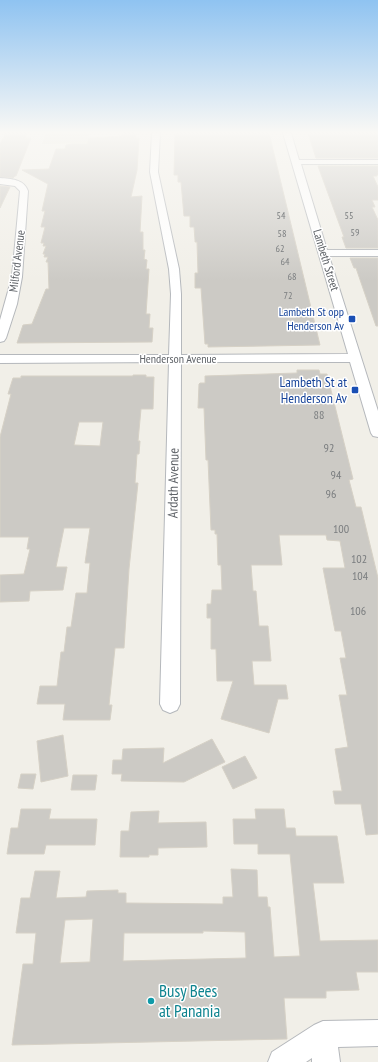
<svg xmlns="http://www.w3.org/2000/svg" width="378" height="1062" font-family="'PT Sans Narrow',sans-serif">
<rect width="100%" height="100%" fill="#f1efe8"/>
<path fill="#e1ded6" d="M46,133H90L87,143L42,144Z"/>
<g fill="#cccac5" stroke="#d6d1c6" fill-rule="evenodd">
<path d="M6,133H27L25,138H31L16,176H15L13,178L0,177V144Z"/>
<path d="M122,133H136V138H139L137,170L131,197L142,196L140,232H143V250H145L144,259L147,260L146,269H149L146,314H150L149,328H153L152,342L17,343L23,325L32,324L46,289H49L48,262H46L48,257H44L45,254H43L46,246H43L44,243H41L45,227H41L45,211H42L48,184L22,170L49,169L56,149H65L66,145L73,144H87L89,138L123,136Z"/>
<path d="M180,133H269L320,345L208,347V344H205L201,288H195V273H198L197,242H195V240L194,227H190V216H184L181,182H178V175H174L175,134Z"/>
<path d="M308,133H378V158H316Z"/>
<path d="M318,166H378V175H376L377,176H373L378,187V200H372L375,207H372L378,220V248H346L342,237H344Z"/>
<path d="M0,186L10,187L0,208Z"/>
<path d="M350,258H378V326H376L356,268H354Z"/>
<path d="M297,370H319L320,374H327L353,479L349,480L356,507H361L378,578V834L366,835L361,804H335L333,791H342L335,749L348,747L339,695H347L340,658H346L341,631H335L323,568H345L340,541L327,540L326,535H279L282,565H251L253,591H256L259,626H268L271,661H252L254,685H286L288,699H278L269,733L221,719L233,681H217L216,649H211V618H207V604H211L212,590H222L221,565H218L217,534H215V530H211L208,460H206L204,408H198L199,384L200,383H205V376L297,373Z"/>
<path d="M133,375H146V377H154L153,409H141L138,441H140L139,454H137L135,483H138L129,569L124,648H115L109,705H112L110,720H63L65,704H37L40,686H57L61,652H64L67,627H71L76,593H87L90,563H85L90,528H64L56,567H67L63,590L30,591L29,601L0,602V575L24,574L30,549H27L29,537H0V437L11,394H8L13,378H21V376H133ZM79,422H103L100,446L74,445Z"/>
<path d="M63,735L68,776L41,782L37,741Z"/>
<path d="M212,739L225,762L184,782L121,781L122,774H112L113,760H122L123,749L164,748L163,763Z"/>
<path d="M245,756L257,778L233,789L222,767Z"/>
<path d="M21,774H36L33,789L18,788Z"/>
<path d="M73,775H97L95,790H71Z"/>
<path d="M21,809H51L49,819H97L95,845H46L44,854H7L11,828H18Z"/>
<path d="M255,809H284L286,828H295L296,836H337L344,883H313L320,941L378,940V972H356L359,990L326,991V998H284L287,1039L12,1045L23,964H33L36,933H16L21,898H30L35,871H60L56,898L86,897L87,891L118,890V893H126V903L223,904V897H233L231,869L257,870L258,897H267L268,907H270L274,957L300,956L290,854H258V844H234L233,819H256ZM93,919L90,962L60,963L65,920ZM203,931L245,932L246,958L123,961L124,933H203Z"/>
<path d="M159,811L158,823L206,822L207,847L158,848V855H149V857H120L121,831H129L131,812Z"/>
</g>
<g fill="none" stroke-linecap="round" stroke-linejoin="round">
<defs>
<g id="minor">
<path d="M152,133H160L158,172L179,269L181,294V355L348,354L283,133H291L299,160H378V164H301L327,250H378V256H329L378,411V437L373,436L371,433L350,362H181L180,704L177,710L170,713L163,710L160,704L169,362L0,363V355H169L171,294L169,269L150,172Z"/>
<path d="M0,178C11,179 24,179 28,191L22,277L17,304L6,338L4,341L0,342V320L12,277L20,191L15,186L0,184Z"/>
<path d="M378,1020V1046L338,1047L340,1062H312V1058L306,1062H268L272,1052L314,1025L323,1021Z"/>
</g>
</defs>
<use href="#minor" stroke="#b5b8bc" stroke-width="2"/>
<use href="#minor" fill="#fff" fill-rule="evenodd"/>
</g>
<linearGradient id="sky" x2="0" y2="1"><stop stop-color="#8fc3f1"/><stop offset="0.47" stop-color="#f9f8f5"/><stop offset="1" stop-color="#f9f8f5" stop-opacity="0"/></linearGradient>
<rect width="378" height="281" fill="url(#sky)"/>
<g fill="#1a4fb4" stroke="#fff" stroke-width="1.5">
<rect x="348" y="315" width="8" height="8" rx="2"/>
<rect x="351" y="386" width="8" height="8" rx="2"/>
</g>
<circle fill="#0f9aa8" stroke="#fff" stroke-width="1.5" cx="151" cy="1001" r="4"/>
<g text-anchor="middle" stroke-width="3" stroke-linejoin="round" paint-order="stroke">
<g font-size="10" fill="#7a7d7f">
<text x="281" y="219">54</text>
<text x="349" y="219">55</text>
<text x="355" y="236">59</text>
<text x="282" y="237">58</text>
<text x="280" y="252">62</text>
<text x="285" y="265">64</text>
<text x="292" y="280">68</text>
<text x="288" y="299">72</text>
</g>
<g font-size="12" fill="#5f6368" stroke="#fff">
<text transform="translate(326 260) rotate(73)" y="4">Lambeth Street</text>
<text transform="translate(17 261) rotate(-83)" y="4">Milford Avenue</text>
<text x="178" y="363">Henderson Avenue</text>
</g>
<g font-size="12" fill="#164399" stroke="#fff" text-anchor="end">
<text x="344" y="316">Lambeth St opp<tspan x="344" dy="14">Henderson Av</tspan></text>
</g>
<g font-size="12" fill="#7a7d7f">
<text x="319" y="419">88</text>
<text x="329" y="452">92</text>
<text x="336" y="479">94</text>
<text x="331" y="498">96</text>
<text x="341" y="533">100</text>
<text x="359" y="563">102</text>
<text x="360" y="580">104</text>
<text x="358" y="615">106</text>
</g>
<g font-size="14" fill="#164399" stroke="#fff" text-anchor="end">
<text x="347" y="387">Lambeth St at<tspan x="347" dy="16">Henderson Av</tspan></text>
</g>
<g font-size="14" fill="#5f6368" stroke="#fff">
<text transform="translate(173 483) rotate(-89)" y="5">Ardath Avenue</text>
</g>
<g font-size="17" fill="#0d838f" stroke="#fff" text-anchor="start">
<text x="159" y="997">Busy Bees<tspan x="159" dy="20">at Panania</tspan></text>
</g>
</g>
</svg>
